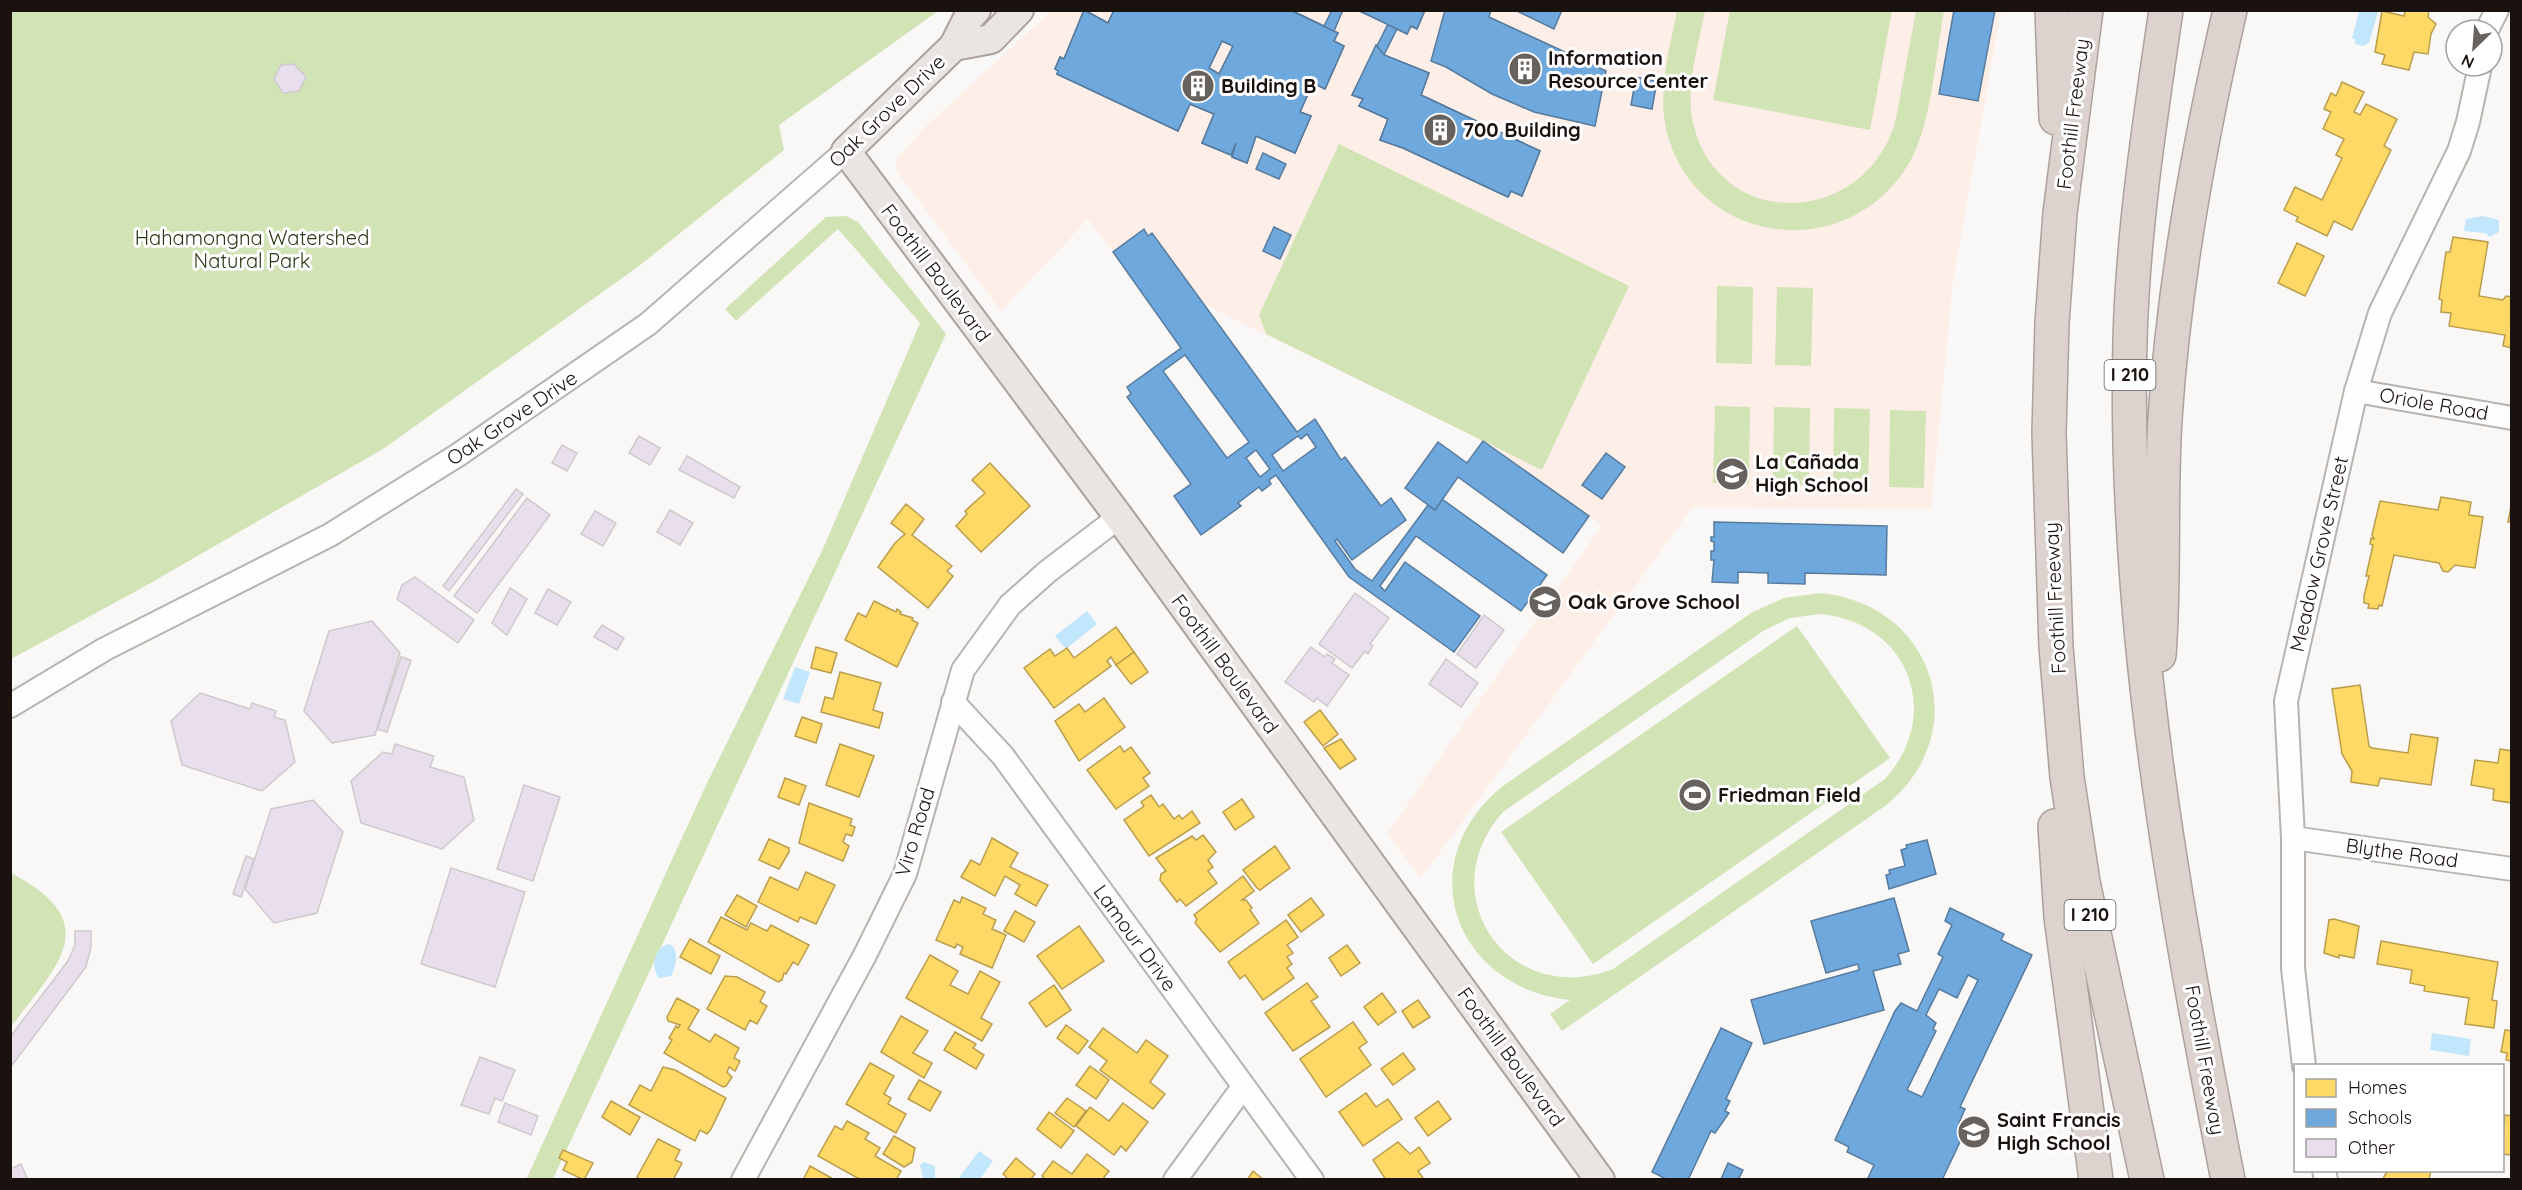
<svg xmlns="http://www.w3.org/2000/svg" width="2522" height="1190" font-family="Quicksand,sans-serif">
<rect width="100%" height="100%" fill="#faf8f6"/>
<path fill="#fdeee7" d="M1051,11H2001L1953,281L1931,509L1693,507L1421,878L1387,834L1602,525L1483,441L1204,304L1144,229L1113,252L1088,219L1001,311L895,169L898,157L925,127Z"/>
<g fill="#d2e3b6" fill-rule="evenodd">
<path d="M1730,10L1892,11L1870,130L1713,100Z"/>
<path d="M11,11H938L779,125L784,150L639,266L383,449L140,589L11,659Z"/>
<path d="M1677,11H1705C1698,48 1684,90 1694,127C1723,234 1868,225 1896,119L1916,11H1944C1936,54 1931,129 1908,165C1848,263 1702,248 1668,137C1656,96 1669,51 1677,11Z"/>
<path d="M1339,144L1629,286L1542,470L1266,334L1259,315Z"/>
<path d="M846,216L858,222L946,334L553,1179L526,1180L707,783L822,551L920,323L838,229L736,321L725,309L826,217Z"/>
<path d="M1717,286L1753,287L1752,364L1716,363Z"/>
<path d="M1777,287L1813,288L1811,366L1775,365Z"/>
<path d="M1715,406L1750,407L1749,484L1713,483Z"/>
<path d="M1774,407L1810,408L1809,486L1773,484Z"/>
<path d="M1834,408L1870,409L1868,487L1833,486Z"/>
<path d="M1890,410L1926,411L1924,488L1889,487Z"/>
<path d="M1820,593C1935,604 1976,733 1885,806L1562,1031L1550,1014L1570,1000C1452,987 1410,861 1503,786L1751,613L1784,598ZM1820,614C1908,622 1944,713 1885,779L1613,969C1510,1009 1429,896 1503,812L1763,631L1790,618Z"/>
<path d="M1797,626L1890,758L1593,964L1501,832Z"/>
<path d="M11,873C106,923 58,964 11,1027Z"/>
</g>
<g fill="#c2e7fc">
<path d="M2359,11L2378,12L2369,43L2363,46L2355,44V39L2352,38Z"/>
<path d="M2483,216L2499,220V232L2490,237L2485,233L2464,231L2466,219Z"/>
<path d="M1087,611L1097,624L1066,649L1055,636Z"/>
<path d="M795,667L810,672L799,704L783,699Z"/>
<path d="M670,944C680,951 676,966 671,976L659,978C650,967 654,946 670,944Z"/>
<path d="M2432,1033L2471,1039L2469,1056L2430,1050Z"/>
<path d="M979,1151L993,1161L980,1179H958Z"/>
<path d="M924,1162L935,1166V1179H923L920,1165Z"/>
</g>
<g fill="#ffd966" stroke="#ba9d4c" stroke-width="1.5">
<path d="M2405,10H2429L2428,17L2436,24L2431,34L2428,54L2414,52L2409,70L2382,64L2385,55L2375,52L2382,11L2404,16Z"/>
<path d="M2342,82L2364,92L2354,112L2360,115L2366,104L2397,119L2384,146L2391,150L2352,230L2334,221L2327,236L2296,221L2298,217L2284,210L2295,187L2322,200L2342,158L2336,155L2344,139L2323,129L2331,112L2324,109L2331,93L2336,96Z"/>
<path d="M2453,237L2488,242L2479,296L2503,300L2506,296L2512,297V348L2503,346L2505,335L2449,326L2451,313L2441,312L2442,300L2439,299L2446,252H2450Z"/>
<path d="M2297,243L2324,256L2305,296L2278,283Z"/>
<path d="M990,463L1030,506L981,552L956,526L967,514L965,511L985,493L972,480Z"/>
<path d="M2441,497L2471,502L2469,515L2483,517L2475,568L2455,565L2448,572L2443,571L2439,563L2394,555L2382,606L2379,605L2378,609L2368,608L2369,604L2364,603V596L2369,576H2366L2373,545L2370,544L2371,538L2374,539L2372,535L2380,501L2438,510Z"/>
<path d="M2512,501V522H2508Z"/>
<path d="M906,504L924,519L912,535L952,566L947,571L953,576L928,608L878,567L895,543L905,534L891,523Z"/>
<path d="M874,601L896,612L897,609L901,612L900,614L913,618L912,620L918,623L897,667L845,640L858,613L866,617Z"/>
<path d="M1116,627L1134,652L1116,665L1111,657L1107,661L1111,666L1054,708L1024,668L1050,649L1055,656L1067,648L1074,658Z"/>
<path d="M816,647L837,653L831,673L811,668Z"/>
<path d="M1134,652L1148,672L1131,684L1116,665Z"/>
<path d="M840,672L881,683L873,710L883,713L879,728L821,712L825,697L833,699Z"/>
<path d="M2360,685L2369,746L2372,748L2408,753L2411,734L2438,738L2431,785L2380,778L2378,786L2351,782L2352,771L2342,754L2332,689Z"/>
<path d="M1104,698L1125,727L1079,761L1055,721L1079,704L1085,712Z"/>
<path d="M1320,710L1338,734L1323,746L1304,722Z"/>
<path d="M802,717L822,724L816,743L795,736Z"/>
<path d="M1341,739L1356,759L1340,769L1324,748Z"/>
<path d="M840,744L874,756L859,797L826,785Z"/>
<path d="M1120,746L1124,752L1131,747L1150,773L1143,778L1149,786L1116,809L1087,770Z"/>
<path d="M2500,749L2512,751V803L2493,800L2494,789L2471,785L2475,760L2498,763Z"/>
<path d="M785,778L806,786L799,805L778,797Z"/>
<path d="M1151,795L1159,807L1163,804L1174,819L1179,815L1182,819L1192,811L1200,823L1149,856L1124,820L1144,806L1141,802Z"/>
<path d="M1242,799L1254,817L1235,830L1223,812Z"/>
<path d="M809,803L852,819L850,825L855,827L852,836L846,834L843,842L849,846L843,861L799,843Z"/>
<path d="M1203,835L1216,852L1208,860L1213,867L1208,871L1217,883L1186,906L1180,899L1177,902L1160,880L1161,874L1166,871L1156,858L1192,836L1196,840Z"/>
<path d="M992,838L1018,853L1010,867L1048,885L1036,906L1015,894L1020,885L1005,876L995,896L961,877L971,860L980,865Z"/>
<path d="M769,839L789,848V852L779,869L759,860Z"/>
<path d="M1275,846L1290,868L1260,890L1257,888L1243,870Z"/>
<path d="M806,872L835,885L816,924L800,917L798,922L758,902L770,877L798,890Z"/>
<path d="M1243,876L1254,891L1242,900H1246L1252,908L1250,910L1259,923L1220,952L1195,923L1197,919L1194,915Z"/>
<path d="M737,895L757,906L746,927L725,915Z"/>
<path d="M962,897L986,908L983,914L996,920L992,929L1006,935L992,968L960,954L963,947L957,944L955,948L936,940L954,900L960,903Z"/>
<path d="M1311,898L1324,915L1301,932L1288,915Z"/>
<path d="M1015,911L1035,922L1024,942L1004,931Z"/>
<path d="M721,917L747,930L751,923L767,931L771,925L809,945L798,965L793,962L786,974L784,973L782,980L778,982L708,942Z"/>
<path d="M2334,919L2359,926L2354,958L2339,955V958L2324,953L2329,920Z"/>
<path d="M1286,920L1298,937L1287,945L1293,953L1287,957L1292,964L1287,968L1294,978L1263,1000L1245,975L1240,979L1228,962Z"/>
<path d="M1079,926L1104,961L1062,989L1037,956Z"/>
<path d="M690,939L720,956L711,974L680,957Z"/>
<path d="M2381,941L2498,962L2492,1000L2497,1001L2494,1028L2465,1024L2469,998L2424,991L2425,986L2410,983L2412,970L2377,964Z"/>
<path d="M1347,945L1360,963L1341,976L1329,958Z"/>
<path d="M930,955L958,971L950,985L968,994L980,971L1000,982L981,1018L992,1024L982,1041L906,998Z"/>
<path d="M725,976L737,977L765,992L760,1002L767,1006L757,1024L750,1020L745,1030L707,1009Z"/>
<path d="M1307,983L1318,997L1311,1001L1330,1027L1293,1051L1265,1013Z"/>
<path d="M1054,985L1071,1010L1046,1027L1029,1003Z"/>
<path d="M1382,993L1396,1012L1378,1025L1364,1007Z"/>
<path d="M677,998L699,1010L688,1029L710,1042L715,1034L739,1048L734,1058L740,1061L735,1071L729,1067L727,1072L732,1077L726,1086L723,1087L664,1053L672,1040L669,1038L676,1026L678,1028L680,1025L668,1021L667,1017Z"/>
<path d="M1418,1000L1430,1017L1413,1028L1402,1011Z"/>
<path d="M901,1016L928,1031L913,1053L932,1063L924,1078L881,1052Z"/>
<path d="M1353,1022L1367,1042L1359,1048L1371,1065L1326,1097L1300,1059Z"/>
<path d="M1066,1025L1088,1041L1078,1054L1057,1038Z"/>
<path d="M1103,1028L1137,1053L1146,1040L1168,1056L1150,1082L1165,1094L1153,1109L1100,1070L1107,1061L1089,1047Z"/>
<path d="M2505,1030L2512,1031V1061L2506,1060L2507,1053L2501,1052Z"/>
<path d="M955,1032L976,1044L973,1048L984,1055L976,1069L944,1050Z"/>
<path d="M1403,1053L1415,1069L1393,1085L1381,1069Z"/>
<path d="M870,1063L894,1076L884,1094L891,1098L888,1104L906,1114L896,1133L846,1104Z"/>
<path d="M1090,1066L1109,1080L1096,1099L1076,1085Z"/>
<path d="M663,1067L675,1070L726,1098L711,1129L707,1134L700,1130L695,1141L629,1105L640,1085L651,1091Z"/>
<path d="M919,1080L941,1092L930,1111L908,1099Z"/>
<path d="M1366,1093L1376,1107L1388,1099L1402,1119L1363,1146L1339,1112Z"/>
<path d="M1067,1098L1086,1111L1074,1127L1055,1113Z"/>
<path d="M611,1101L640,1117L630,1135L602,1117Z"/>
<path d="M1438,1101L1451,1119L1428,1136L1415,1118Z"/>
<path d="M1123,1103L1148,1122L1126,1151L1121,1146L1114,1155L1076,1126L1090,1107L1109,1121Z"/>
<path d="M1049,1112L1074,1131L1061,1148L1037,1129Z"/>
<path d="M2505,1115L2512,1116V1155L2502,1154Z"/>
<path d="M847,1121L869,1133L865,1139L880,1148L875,1156L901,1171L896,1180H861L818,1156L835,1126L842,1130Z"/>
<path d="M894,1136L915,1148L912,1162L904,1167L883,1154Z"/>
<path d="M658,1139L680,1150L675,1160L682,1163L673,1180H641L637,1177Z"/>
<path d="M1398,1142L1410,1154L1419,1147L1430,1163L1418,1171L1423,1178L1421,1180H1386L1373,1160Z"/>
<path d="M563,1150L593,1163L584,1180L563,1170L567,1162L559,1158Z"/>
<path d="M1087,1154L1109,1171L1104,1177L1106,1180H1046L1042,1176L1053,1161L1072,1174Z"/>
<path d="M1016,1158L1035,1174L1030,1180H1009L1003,1174Z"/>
<path d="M810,1166L835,1180H803Z"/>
<path d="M2388,1170H2431L2429,1180H2382Z"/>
<path d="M1253,1171L1264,1180H1247Z"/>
</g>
<g fill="#6fa8dc" stroke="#567b9e" stroke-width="1.5" fill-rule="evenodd">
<path d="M1084,10L1108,23L1114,10H1291L1324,26L1332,10H1343L1334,31L1338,33L1334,41L1344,46L1325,89L1313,83L1300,112L1311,116L1295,153L1256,136L1247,163L1232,157L1236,143L1231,155L1202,143L1214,114L1190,104L1178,131L1057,74L1058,71L1055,69L1060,57L1064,59ZM1222,41L1233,46L1219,74L1209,68Z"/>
<path d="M1084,10L1108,23L1114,10H1290L1338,33L1334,41L1344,46L1325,89L1313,83L1300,112L1311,116L1295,153L1256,136L1247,163L1232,157L1236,143L1231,155L1202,143L1214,114L1190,104L1178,131L1057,74L1058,71L1055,69L1060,57L1064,59ZM1222,41L1233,46L1219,74L1209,68Z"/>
<path d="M1357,10H1425L1417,29L1411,26L1407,34L1397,29L1384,55L1429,73L1421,95L1540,151L1522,196L1511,191L1508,197L1403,148L1380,140L1388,119L1359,106L1363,99L1352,95L1388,24Z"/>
<path d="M1358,10H1425L1417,29L1411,26L1407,34Z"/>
<path d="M1445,10H1491L1489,17L1606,71L1595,126L1534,112L1492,94L1446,67L1431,61Z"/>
<path d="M1515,10H1562L1554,29Z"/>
<path d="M1954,10H1995L1978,101L1939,94Z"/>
<path d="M1376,45L1384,55L1429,73L1421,95L1540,151L1522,196L1511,191L1508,197L1403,148L1380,140L1388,119L1359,106L1363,99L1352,95Z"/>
<path d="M1636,77L1657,81L1652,109L1631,105Z"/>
<path d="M1263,153L1286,164L1279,179L1256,169Z"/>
<path d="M1274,227L1291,235L1280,259L1263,251Z"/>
<path d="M1144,229L1148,236L1152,233L1297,432L1315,419L1341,460L1345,457L1381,506L1391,498L1406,520L1352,560L1337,539L1335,541L1355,569L1372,581L1428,505L1435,510L1442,499L1547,575L1521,611L1416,536L1380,586L1385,591L1405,562L1480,616L1454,652L1349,577L1276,475L1269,480L1271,484L1262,491L1259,487L1238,503L1241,506L1201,535L1174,496L1191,484L1127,397L1131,394L1127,387L1181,348L1113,252ZM1185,355L1249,442L1227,458L1163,371ZM1307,434L1316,447L1283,471L1272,455L1298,436L1301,439ZM1256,450L1270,469L1260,477L1246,458Z"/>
<path d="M1483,441L1589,516L1563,553L1458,477L1435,510L1405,488L1438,442L1467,463Z"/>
<path d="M1606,453L1625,467L1602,499L1582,485Z"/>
<path d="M1714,522L1887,526L1886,575L1805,573V584L1768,583V573L1738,572V583L1712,582L1714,560H1711V551H1714V542L1711,541V537H1714Z"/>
<path d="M1927,840L1936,874L1889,889L1886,875L1890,874L1889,870L1905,866L1901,850L1907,848L1906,845Z"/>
<path d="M1894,898L1909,951L1898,954L1901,964L1873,971L1884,1010L1764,1044L1751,1000L1859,970L1858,964L1826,973L1811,921Z"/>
<path d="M1950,908L2004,934L2001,940L2032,955L1960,1107L1965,1109L1959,1123L1967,1127L1942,1180H1867L1874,1165L1847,1152L1849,1147L1835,1140L1895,1011L1901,1003L1917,1011L1943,957L1938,954L1952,925L1945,921ZM1968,975L1978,980L1922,1097L1907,1090L1936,1031L1933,1029L1936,1023L1926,1015L1939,989L1957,998Z"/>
<path d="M1721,1028L1752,1043L1726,1099L1730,1101L1725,1111L1729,1113L1715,1133L1711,1131L1688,1180H1668L1652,1172Z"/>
<path d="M1728,1163L1743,1170L1738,1180L1721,1179Z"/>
</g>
<g fill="#e9deec" stroke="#cdcacd" stroke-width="1.5">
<path d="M294,64L306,77L299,91L283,93L274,79L281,65Z"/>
<path d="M639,436L660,448L650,465L629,453Z"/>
<path d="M562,445L577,453L567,471L552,463Z"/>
<path d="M687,456L740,487L734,498L679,470Z"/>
<path d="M516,489L523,494L449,591L443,586Z"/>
<path d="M527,498L550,515L477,613L454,596Z"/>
<path d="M670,510L693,523L680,545L657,532Z"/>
<path d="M595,511L616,523L603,546L581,534Z"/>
<path d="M415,577L474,620L458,643L397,599L402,585Z"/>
<path d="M510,588L527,599L507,635L492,623Z"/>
<path d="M548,589L571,602L557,625L535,613Z"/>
<path d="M1355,593L1389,618L1370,644L1373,646L1368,654L1365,651L1352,668L1319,644Z"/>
<path d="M1484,615L1504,630L1476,668L1457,654Z"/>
<path d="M372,621L400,653L375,735L332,743L304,711L329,631Z"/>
<path d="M602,625L624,638L617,650L594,637Z"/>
<path d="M1311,647L1325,657L1327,654L1335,659L1332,663L1349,675L1327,706L1317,698L1314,702L1285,682Z"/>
<path d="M401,657L411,660L387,732L377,729Z"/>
<path d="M1446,659L1478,683L1461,707L1429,684Z"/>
<path d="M200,693L250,709L252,703L276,711L274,717L285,720L295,762L262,791L182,765L171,721Z"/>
<path d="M395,744L434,756L430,767L464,777L474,820L442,849L361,823L351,781L383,752L392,754Z"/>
<path d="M524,785L560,797L533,881L497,869Z"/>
<path d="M313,800L343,832L317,913L274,923L245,889L271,809Z"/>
<path d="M246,856L254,859L241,897L233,894Z"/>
<path d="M451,868L525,892L495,987L421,964Z"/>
<path d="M75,931H91V947L86,967L10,1068V1037L68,961L75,945Z"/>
<path d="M480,1057L515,1070L502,1101L495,1098L489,1114L461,1105Z"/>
<path d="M505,1103L538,1116L531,1135L498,1122Z"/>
<path d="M21,1164L28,1180H10V1169Z"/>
</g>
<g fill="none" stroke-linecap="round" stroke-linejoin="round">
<defs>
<g id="minor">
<path d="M2487,30L2497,10"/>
<path d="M2356,391L2512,418"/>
<path d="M953,702L1003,756L1312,1180"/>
<path d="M10,706L105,649L330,535L458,455L648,324L846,151"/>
<path d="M2293,838L2512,869"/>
<path d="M2304,1066L2293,968V838L2286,701L2356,391L2380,313L2459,151L2468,122L2480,66"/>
<path d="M2324,1170L2326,1180"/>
<path d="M743,1180L865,955L905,874L963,670L1010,605L1047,572L1119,517"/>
<path d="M1175,1180L1243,1087"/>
</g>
<g id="major">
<path d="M976,10L967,20L954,46L846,151L1119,517L1600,1180"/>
<path d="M954,46L991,39L1019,10"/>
</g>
<g id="highway">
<path d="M2052,10L2056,118"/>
<path d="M2086,10L2060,213L2052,323L2049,433L2056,647L2067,777L2083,882L2147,1180"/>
<path d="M2166,10C2150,120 2133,229 2130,340C2123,623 2174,903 2228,1180"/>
<path d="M2159,655C2165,576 2160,498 2165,419C2174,281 2199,145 2230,10"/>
<path d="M2055,826L2061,917L2096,1180"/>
</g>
</defs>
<use href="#minor" stroke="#b7b3b0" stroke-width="26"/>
<use href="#major" stroke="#aca19c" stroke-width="32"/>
<use href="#highway" stroke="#aca19c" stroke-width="36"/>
<use href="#minor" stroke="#fefefe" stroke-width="22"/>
<use href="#major" stroke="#eae4e2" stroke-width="28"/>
<use href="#highway" stroke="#dcd3cf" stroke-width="33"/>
</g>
<defs>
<symbol id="building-disc" viewBox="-11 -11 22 22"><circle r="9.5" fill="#68625f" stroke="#fff"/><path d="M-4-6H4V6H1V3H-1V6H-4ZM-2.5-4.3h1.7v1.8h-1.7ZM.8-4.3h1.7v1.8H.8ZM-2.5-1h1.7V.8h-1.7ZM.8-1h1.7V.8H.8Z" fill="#fff"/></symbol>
<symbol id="school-disc" viewBox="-11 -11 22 22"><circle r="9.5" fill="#68625f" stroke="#fff"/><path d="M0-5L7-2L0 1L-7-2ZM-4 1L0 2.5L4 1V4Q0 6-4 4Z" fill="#fff"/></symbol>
<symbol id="stadium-disc" viewBox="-11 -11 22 22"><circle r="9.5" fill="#68625f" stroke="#fff"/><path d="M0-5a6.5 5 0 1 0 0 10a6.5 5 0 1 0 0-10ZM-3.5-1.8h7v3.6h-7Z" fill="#fff"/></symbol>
</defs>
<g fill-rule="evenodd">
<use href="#building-disc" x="1506" y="50" width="38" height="38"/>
<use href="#building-disc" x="1179" y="67" width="38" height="38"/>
<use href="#building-disc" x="1421" y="111" width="38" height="38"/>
<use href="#school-disc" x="1713" y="455" width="38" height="38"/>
<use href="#school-disc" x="1526" y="583" width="38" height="38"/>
<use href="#stadium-disc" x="1676" y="776" width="38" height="38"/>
<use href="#school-disc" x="1955" y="1113" width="38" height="38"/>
</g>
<g text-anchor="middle" stroke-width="6" stroke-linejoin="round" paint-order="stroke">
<g fill="#fff" stroke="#5f5956" stroke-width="1.5">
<rect x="2104.5" y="360" width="51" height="30" rx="4.5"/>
<rect x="2064.5" y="900" width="51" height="30" rx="4.5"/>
</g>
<g font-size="18" font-weight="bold" fill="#1a120e">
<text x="2130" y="381">I 210</text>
<text x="2090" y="921">I 210</text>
</g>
<g font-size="20" font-weight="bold" fill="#1a120e" stroke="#fff" text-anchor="start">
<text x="1548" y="65">Information<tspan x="1548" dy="23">Resource Center</tspan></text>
<text x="1221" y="93">Building B</text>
<text x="1463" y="137">700 Building</text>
<text x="1755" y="469">La Cañada<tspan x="1755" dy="23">High School</tspan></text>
<text x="1568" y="609">Oak Grove School</text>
<text x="1718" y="802">Friedman Field</text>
<text x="1997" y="1127">Saint Francis<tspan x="1997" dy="23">High School</tspan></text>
</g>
<g font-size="20" fill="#1a120e" stroke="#fff">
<text transform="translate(887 111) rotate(-44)" y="7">Oak Grove Drive</text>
<text transform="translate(2073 114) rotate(-83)" y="7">Foothill Freeway</text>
<text transform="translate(936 273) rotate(53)" y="7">Foothill Boulevard</text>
<text transform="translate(2434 404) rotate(10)" y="7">Oriole Road</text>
<text transform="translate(512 418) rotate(-34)" y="7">Oak Grove Drive</text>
<text transform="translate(2319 554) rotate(-77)" y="7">Meadow Grove Street</text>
<text transform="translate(2055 598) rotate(-93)" y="7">Foothill Freeway</text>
<text transform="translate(1225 664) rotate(54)" y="7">Foothill Boulevard</text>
<text transform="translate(915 832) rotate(-73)" y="7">Viro Road</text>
<text transform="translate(2402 853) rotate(8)" y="7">Blythe Road</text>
<text transform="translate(1135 938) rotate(54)" y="7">Lamour Drive</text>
<text transform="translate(1511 1057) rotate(54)" y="7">Foothill Boulevard</text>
<text transform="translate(2205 1060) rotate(80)" y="7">Foothill Freeway</text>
</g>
<g font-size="20" fill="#2b3815" stroke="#fff">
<text x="252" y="245">Hahamongna Watershed<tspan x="252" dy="23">Natural Park</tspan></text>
</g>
</g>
<rect width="2522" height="1190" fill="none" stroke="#1a120e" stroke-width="24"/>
<rect x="2294" y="1064" width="210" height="108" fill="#ffffff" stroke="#a3a09f" stroke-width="1.5"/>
<rect x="2306" y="1079" width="30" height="18" fill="#ffd966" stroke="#a3a09f" stroke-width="1.5"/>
<text x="2348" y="1094" font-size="18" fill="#1a120e">Homes</text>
<rect x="2306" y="1109" width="30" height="18" fill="#6fa8dc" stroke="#a3a09f" stroke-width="1.5"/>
<text x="2348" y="1124" font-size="18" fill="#1a120e">Schools</text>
<rect x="2306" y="1139" width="30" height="18" fill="#e9deec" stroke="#a3a09f" stroke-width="1.5"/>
<text x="2348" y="1154" font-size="18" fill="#1a120e">Other</text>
<g transform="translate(2474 48) rotate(205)"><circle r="28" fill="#ffffff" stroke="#a3a09f" stroke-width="1.5"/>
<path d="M0-4.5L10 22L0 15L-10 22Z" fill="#68625f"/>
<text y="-9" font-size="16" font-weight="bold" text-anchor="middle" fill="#1a120e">N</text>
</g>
</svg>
